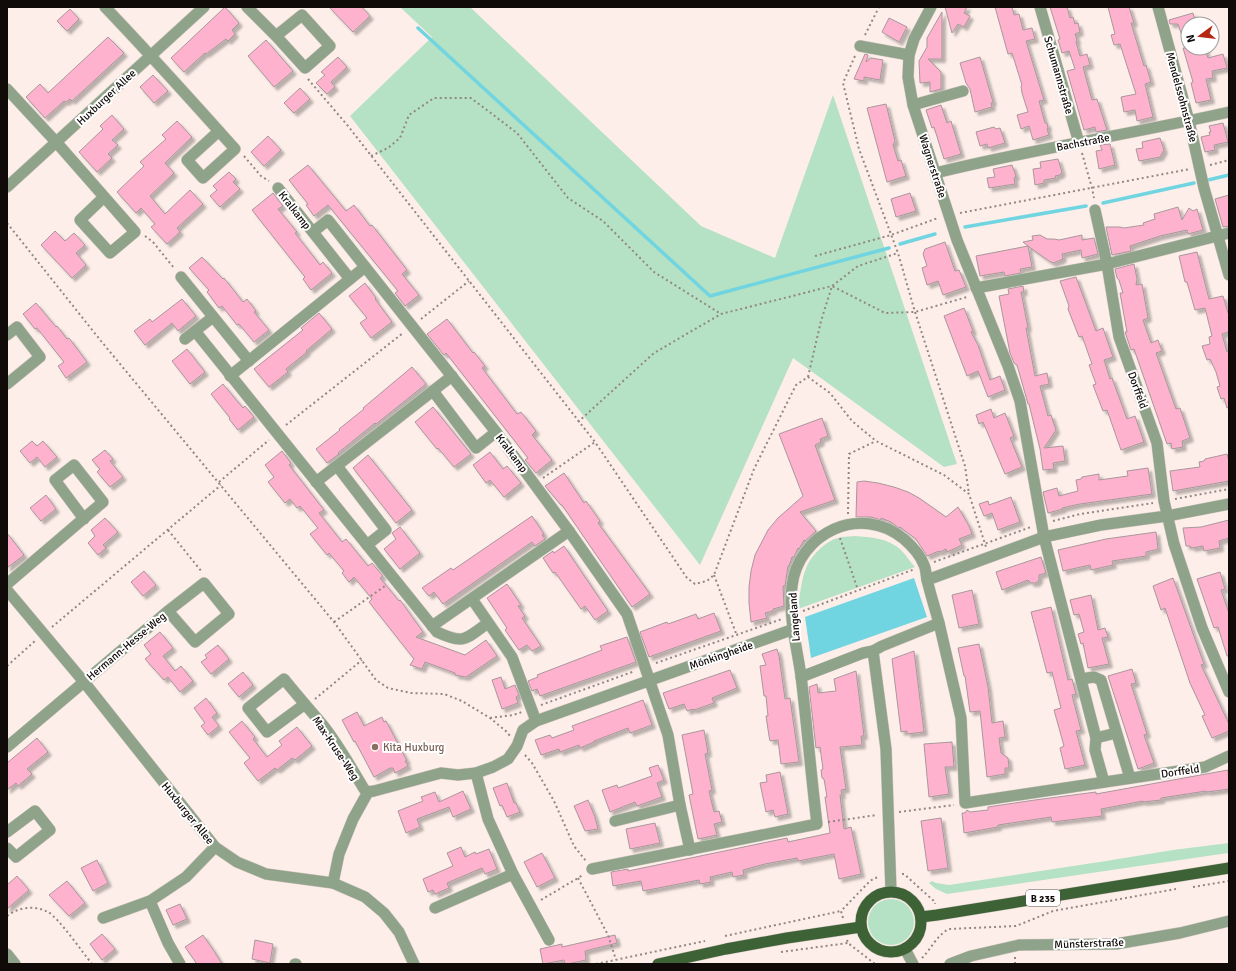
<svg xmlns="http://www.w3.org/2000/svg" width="1236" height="971" font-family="Signika,sans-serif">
<defs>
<filter id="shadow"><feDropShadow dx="3.5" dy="3.5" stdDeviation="1" flood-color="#0004"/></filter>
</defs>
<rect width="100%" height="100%" fill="#fdeee9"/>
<g fill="#b5e1c4">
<path d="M400,7H470L701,226L775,258L833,95L957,464L944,467L793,358L700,565L350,116L432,37Z"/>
<path d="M854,536C871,537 888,538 901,550C906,555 910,562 915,567L798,609C800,595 801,579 807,566C812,555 826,541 838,538C843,536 849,537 854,536Z"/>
<path d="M1229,843L1228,853L947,894L936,889L929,883L932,881L936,883L949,885L1106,861L1173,850Z"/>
<circle cx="891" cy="922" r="23"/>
</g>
<path fill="#70d5e1" d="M914,578L927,617L811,658L805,617Z"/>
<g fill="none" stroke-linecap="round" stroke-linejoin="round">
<g stroke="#70d5e1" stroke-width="3.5">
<path d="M418,28L710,296L889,248"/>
<path d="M1208,180L1229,175"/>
<path d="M1103,203L1194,183"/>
<path d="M965,227L1086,206"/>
<path d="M900,244L935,234"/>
</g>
</g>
<g fill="#ffb2cd" stroke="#a8979c" filter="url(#shadow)">
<path d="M225,7L239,23L232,30L235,34L228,41L226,39L206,54L205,53L184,72L171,58Z"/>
<path d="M329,7H362L370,16L353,32Z"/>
<path d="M945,7H967L964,13L970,16L964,27L958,24L952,33Z"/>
<path d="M995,7H1012L1014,15L1019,14L1023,30L1032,28L1035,39L1026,41L1044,100L1039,101L1045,123H1047L1048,128L1047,129L1049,135L1033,140L1029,126L1021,129L1017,115L1028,112L1022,93L1021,86L1022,85L1012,53L1008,54Z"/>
<path d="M1050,7H1067L1070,18L1073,17L1075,24L1078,23L1080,32L1075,34L1077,40L1076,42L1080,56L1087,54L1090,65L1083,67L1092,100L1097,99L1107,130L1096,132L1095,127L1084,130L1067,71L1075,69L1069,51L1062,53L1058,40L1060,39Z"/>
<path d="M1108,7H1129L1134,23H1131L1144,66L1146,65L1151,82L1145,84L1153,117L1137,121L1135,110L1124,112L1121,97L1136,94L1120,44L1114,45L1111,35L1115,34Z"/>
<path d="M70,9L79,19L67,31L57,21Z"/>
<path d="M942,12V59H928L941,72V89L930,92V82L920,83L919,61L927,47V38Z"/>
<path d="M1193,13L1196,24H1188V48H1186L1178,24H1170L1169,20Z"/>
<path d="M889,18L907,27L899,42L882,32Z"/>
<path d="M108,37L124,53L72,101L70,99L66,102L64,101L45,118L26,97L40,84L48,93Z"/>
<path d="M266,40L293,71L274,87L248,56Z"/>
<path d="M1183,48H1205L1208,58L1223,54L1227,68L1212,71L1213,78L1206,79L1211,100L1196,103L1191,83L1193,82Z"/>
<path d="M865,54L868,55L866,62L871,58L883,60L880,80L864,77V81L854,79Z"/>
<path d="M338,57L347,67L331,82L335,87L327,94L316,83L325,75L321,72Z"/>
<path d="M980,57L993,102L991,103L992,107L975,112L970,89L966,83L960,63Z"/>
<path d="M153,75L168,91L154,103L140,87Z"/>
<path d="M300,88L310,99L294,113L284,103Z"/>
<path d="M886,104L895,141L893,145L898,161L901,160L906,176L887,182L867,108Z"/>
<path d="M941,105L947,123L951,121L961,154L944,159L934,127L932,128L926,110Z"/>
<path d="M112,115L124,129L112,140L118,145L108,154L112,158L97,172L79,152L103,129L100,126Z"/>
<path d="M177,121L192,137L165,163L174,173L150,196L165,214L190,190L203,204L177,228L180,232L167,244L151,227L155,224L141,208L136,213L117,192L144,166L140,162L166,139L162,135Z"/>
<path d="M1223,123L1228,142L1214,145L1215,150L1205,152L1201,137L1210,135L1209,132H1211L1209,126Z"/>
<path d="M994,127L996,129L1000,128L1005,143L988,148L987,144L980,146L976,132Z"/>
<path d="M268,136L281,150L264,166L251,152Z"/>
<path d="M1160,138L1164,150L1160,157L1139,161L1136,149L1143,148L1142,142Z"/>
<path d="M1110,144L1115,165L1099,169L1096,151L1102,150L1100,145Z"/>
<path d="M1058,159L1062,172L1060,175L1055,176L1056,178L1044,180V183L1035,185L1033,169L1041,168L1040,162Z"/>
<path d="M308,165L346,211L354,205L370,226L372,225L407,270L402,274L419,295L405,306L395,293L398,291L328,205L314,216L306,205L308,204L289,180Z"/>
<path d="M1012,165L1016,176L1014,178L1015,184L989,188L987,178L995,177L993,169Z"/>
<path d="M229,172L236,179L233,182L240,189L220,207L210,196L217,190L213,186Z"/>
<path d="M273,193L283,206L278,209L297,232L295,233L320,265L323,262L332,273L311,290L303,279L305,277L252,210Z"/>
<path d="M910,193L916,211L896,217L891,199Z"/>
<path d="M1229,195V226L1223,227L1215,199Z"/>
<path d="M1178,207L1182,220L1189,208L1193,211L1197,209L1203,230L1188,234L1187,230L1160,236L1130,246L1131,251L1112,255L1106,227H1120L1124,228L1144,225L1143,223L1155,219L1154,214Z"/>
<path d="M55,231L65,241L74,233L85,245L76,253L86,265L72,278L41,245Z"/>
<path d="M1040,235L1047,239H1054L1059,240L1082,235V240L1094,238L1098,254L1082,258L1081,250L1062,254L1063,258L1061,260L1053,263L1049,261L1028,246L1032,267L1020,269L1021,273L1005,276L1004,272L980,276L976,256L1028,246L1023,242L1033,240L1032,236Z"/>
<path d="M945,242L955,271L959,270L966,287L943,295L938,281L927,285L922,268L927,266L923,254L925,249Z"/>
<path d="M1197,252L1209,299L1223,296L1229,316V332L1222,334L1227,352L1229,351V407L1227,408L1224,398L1221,399L1217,387L1220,386L1216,372L1210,359L1207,360L1202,346L1210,344L1209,337L1212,336L1205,308L1195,310L1187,282H1185L1179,256Z"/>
<path d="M202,257L223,279L224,278L243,302L247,299L256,311L254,312L269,330L254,342L239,324L237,325L222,306L219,308L207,292L209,290L189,268Z"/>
<path d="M1134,264L1137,279L1136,285L1142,284L1148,318L1143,320L1151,343L1158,340L1162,351L1156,353L1176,409L1180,408L1190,438L1182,441L1183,447L1172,449L1171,443L1167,444L1134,349L1131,350L1125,332H1127L1120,293H1123L1119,280L1117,278L1115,269Z"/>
<path d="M1076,277L1096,331L1103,328L1113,357L1104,360L1110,379L1112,378L1127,419L1135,416L1144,442L1121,450L1107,410L1103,411L1093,385L1096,384L1089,365L1092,364L1082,336L1079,337L1068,309L1069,306L1060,281Z"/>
<path d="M365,283L376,298L375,299L392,322L371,338L360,323L367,318L349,296Z"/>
<path d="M1023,286L1024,292H1021L1028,328H1026L1035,376L1047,373L1049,384L1040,386L1048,416L1051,415L1056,430L1044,448L1063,446L1065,461L1053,463L1054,469L1043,470L1040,449L1029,404H1028L1017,365L1014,363L1010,353L999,296L1009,294L1008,289Z"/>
<path d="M182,299L196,316L178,331L172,323L145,345L134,331L150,319L152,322Z"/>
<path d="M36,303L56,327L57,326L67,339L69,338L87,362L66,378L58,366L64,362L37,328L35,329L23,314Z"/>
<path d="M964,308L973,331L971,332L978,345L990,380L1000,376L1005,390L988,397L978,371L967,376L944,316Z"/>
<path d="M319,313L332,329L306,351L307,352L286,369L288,372L269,387L254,369L303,330L301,328Z"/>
<path d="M447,319L473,353L474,352L485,366L482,368L517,414L521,412L536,431L532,435L552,460L536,473L525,460L528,458L446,353L444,355L427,334Z"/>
<path d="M187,349L205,372L190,384L172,361Z"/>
<path d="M412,367L426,384L376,424L375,423L338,453L339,454L327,463L316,449L340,430L339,429L364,409L363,408Z"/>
<path d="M223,384L243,408L245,406L254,417L238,430L229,419L230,418L211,394Z"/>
<path d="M433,407L471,454L454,467L438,448L437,449L415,422Z"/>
<path d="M991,409L994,418L1005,413L1014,436L1010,438L1022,467L1005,474L983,422L979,424L976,415Z"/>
<path d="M822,418L828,436L820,439L821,442L815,445L835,500L800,512L816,531L805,541L804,540L799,549L798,548L794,557H792L789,566H788L785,586H783L784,606L773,609V611L765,613L767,618L751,622L749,603V587L751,571L755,555L768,530L778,518L803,496L779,434Z"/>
<path d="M32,441L37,446L43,441L57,457L45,467L37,457L30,463L20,451Z"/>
<path d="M105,450L113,459L110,461L123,477L110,487L97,472L100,469L92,460Z"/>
<path d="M282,451L291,463L289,465L324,510L319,513L342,542L346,539L368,566L372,563L383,576L380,578L399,601L400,600L423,632L416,637L465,655L486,640L497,656L466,677L455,675V673L425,662L422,669L410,665L414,659L369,602L372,599L354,577L349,582L342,573L344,571L329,553L327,555L310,534L318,528L300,506L297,508L290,499L285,503L268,482L274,477L265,465Z"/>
<path d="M490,452L503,469L507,466L521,483L504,497L490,480L486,483L473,465Z"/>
<path d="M1227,454L1229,461V481L1173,491L1170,471L1200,467L1199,462L1204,461L1205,459Z"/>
<path d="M368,455L412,510L396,523L353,468Z"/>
<path d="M1148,468L1152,494L1080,504L1062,508L1063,509L1048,513L1043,492L1057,488L1059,496L1078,491L1076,480L1081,479L1082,477L1099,474V480L1128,476L1127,471Z"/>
<path d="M564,473L584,503L586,501L600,521L598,523L650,594L632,607L562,505H561L545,486Z"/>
<path d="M864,481L878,483L894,487L908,492L919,498L946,517L958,507L969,526L972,534L959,539L962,545L947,552L946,549L940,552L939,551L927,556L916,539L900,527L899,528L891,522L881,518V520L871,517H856L857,482Z"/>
<path d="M46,495L56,509L41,521L30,508Z"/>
<path d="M1011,497L1020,522L998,530L992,513L984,516L979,504L988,501L989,505Z"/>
<path d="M532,516L544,534L542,535L545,539L535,546L532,542L443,604L434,592L429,596L422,588L451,568L453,570Z"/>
<path d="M105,518L118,532L103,545L106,548L98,555L88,543L95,536L91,530Z"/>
<path d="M1229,520V538L1219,541L1220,548L1204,551L1203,546L1192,548L1190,546H1186L1183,528L1201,527Z"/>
<path d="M400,527L420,553L400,569L384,549L396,539L392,533Z"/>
<path d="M1156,532L1158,549L1146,552V556L1112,561L1113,565L1091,570L1090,565L1063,571L1058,550L1106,539Z"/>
<path d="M7,533L24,555L7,568Z"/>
<path d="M564,546L608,611L595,620L585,606L581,609L555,572L553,573L543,558L553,551L554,553Z"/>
<path d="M1041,557L1046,573L1039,575V580L1036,583H1031L1028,580L1002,590L996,572Z"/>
<path d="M144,571L156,585L143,596L131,582Z"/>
<path d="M1220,572L1225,589L1221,590L1229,613V656H1227L1218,627L1214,628L1197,579Z"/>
<path d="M1173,578L1204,664L1201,665L1229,724V731L1212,738L1202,716L1205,715L1190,683L1165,608L1161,610L1153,586Z"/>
<path d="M507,584L521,605L518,606L525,616L522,618L541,646L532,651L527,645L519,650L505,630L507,628L487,598Z"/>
<path d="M972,590L979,624L959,628L952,595Z"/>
<path d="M1091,595L1098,630L1105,628L1108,637L1102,638L1109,664L1088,668L1083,643L1081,644L1078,634L1084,632L1079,614L1074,615L1070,600Z"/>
<path d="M1051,607L1068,680L1072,679L1076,694L1072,695L1081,730L1076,731L1085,765L1065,769L1060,748L1064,746L1054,710L1061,708L1052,672L1047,673L1031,612Z"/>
<path d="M714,613L721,631L649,657L640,632L667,622L668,624L696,614L698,619Z"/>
<path d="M160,632L173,648L163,656L175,671L181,666L193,681L180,692L168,677L164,680L145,659L151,654L144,645Z"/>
<path d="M627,637L636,662L540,696L537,689L532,691L528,681L538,677L537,675L602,650L600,646Z"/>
<path d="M979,644L988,687L992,723L1003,721L1005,737L999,738L1001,753L1008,758L1009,768H1005V774L987,777L980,711L970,712L965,676H964L958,648Z"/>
<path d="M218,645L229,659L211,674L201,662L207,658L205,655Z"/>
<path d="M777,649L779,656L785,699L790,698L799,762L781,764L778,740L770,741L769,736L766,716H768L766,696H764L760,666L766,665L762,654Z"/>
<path d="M914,651L924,732L907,734V731L901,732L892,659Z"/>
<path d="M1132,669L1136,683L1131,684L1147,734L1144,735L1154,763L1138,769L1108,676Z"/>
<path d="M730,670L737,688L712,698L714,703L694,710L693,709L687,711L684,704L669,709L663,693Z"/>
<path d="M856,671L864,736H861L862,745L840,747L846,789L841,790L842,795H840L844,829L851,827L861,874L839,879L834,854L798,861L797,858L765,864L743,870L744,875L733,877L732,872L710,877L711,882L700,884L699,880L643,891L641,881L613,886L611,872L628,869V871L787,838L788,842L830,833L825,797H827L824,779L822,778L821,770L823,769L820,747L816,748L809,687L817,684L818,693L836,691L834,679Z"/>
<path d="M243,672L253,685L239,697L228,684Z"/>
<path d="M501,677L505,689L515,685L519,695L516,697L518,703L502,709L492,680Z"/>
<path d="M206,698L217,713L212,717L219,726L208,735L201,726L205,723L194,708Z"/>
<path d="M643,700L652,725L630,733L628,728L594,741V742L580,748L579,745L560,752L559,749L541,755L535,740L550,735L552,738L574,730L572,726Z"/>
<path d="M357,712L364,726L382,717L384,722L386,721L407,761H405L408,766L395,773L393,768H390L374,777L355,741L354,742L342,720Z"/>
<path d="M242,721L255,737L253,739L267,757L282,745L279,741L297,727L312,746L295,760L292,758L277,770L275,768L258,781L244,763L250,758L229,732Z"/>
<path d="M704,730L708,753L705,754L712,790L709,791L714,812L719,811L722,822L714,824L717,835L698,839L689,795L693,794L682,735Z"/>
<path d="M37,738L48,752L27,769L32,774L18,786L16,783L7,790V763Z"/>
<path d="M952,742L954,767H945L949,794L929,797L924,744Z"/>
<path d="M658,765L664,780L657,783L662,797L637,806L635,802L610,812L602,790L617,785L618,788L652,776L649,768Z"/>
<path d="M1228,770L1229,789L1207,792L1206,791L1161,798V800L1143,802V801L1101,809L1102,816L1052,822L1051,817L998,825V827L964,833L962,813H965L967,810L970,812L988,810V807L1035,800L1096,792V794Z"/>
<path d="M780,772L788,814L775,817L773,810L766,812L760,783L767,782L766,775Z"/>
<path d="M507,783L514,803H516L520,812L507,817L502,805L500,806L493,788Z"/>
<path d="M463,791L471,809L453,817L449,807L417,819L420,827L406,833L398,811L423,801L421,797L435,792L439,802Z"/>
<path d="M588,800L595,817L598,829L585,831L574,806Z"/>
<path d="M941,818L948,868L928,871L921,821Z"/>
<path d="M655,823L660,843L630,849L626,829Z"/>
<path d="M461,847L465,857L475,852L476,854L489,849L497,869L485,874L482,868L447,883L449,888L435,894L433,890L428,892L423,879L453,866L447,853Z"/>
<path d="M542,853L555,878L537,887L524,862Z"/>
<path d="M97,860L108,883L93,891L81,868Z"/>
<path d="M17,876L29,890L7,909V885Z"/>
<path d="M67,881L85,903L69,916L49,895Z"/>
<path d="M180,904L187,919L173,925L166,910Z"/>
<path d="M102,934L115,949L102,960L90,944Z"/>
<path d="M203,935L214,951L222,964H197L185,947Z"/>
<path d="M615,935L617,943L585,951L586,960L567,964H565L564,960L543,964L540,949L562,944V947Z"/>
<path d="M255,940L273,944L270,963L252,959Z"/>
</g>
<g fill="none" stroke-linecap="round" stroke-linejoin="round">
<defs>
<g id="minor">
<path d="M105,7C150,54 192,101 235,149L203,178L187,160L219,131"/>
<path d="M247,7L276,36L305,68L330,46L302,15L276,36"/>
<path d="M931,7L914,39L909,55L908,77L913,105L957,240L1008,366L1020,401L1044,537L1096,738L1095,750L1104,782"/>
<path d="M1040,7L1079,143"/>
<path d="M1158,7L1189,121L1204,188L1229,275"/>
<path d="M860,46L909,55"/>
<path d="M7,89L57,143L135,232L110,253L80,220L104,197"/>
<path d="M913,105L963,91"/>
<path d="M936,173C1033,149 1132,134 1229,112"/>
<path d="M7,187L204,7"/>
<path d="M278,188L350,279"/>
<path d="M1095,210L1107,264L1119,337L1157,443L1164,501L1174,544L1202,628L1229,692"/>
<path d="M313,232L328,220L496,432L569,531L627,614L668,735L680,805L690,850"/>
<path d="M181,277L249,361"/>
<path d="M976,288L1107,264L1229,233"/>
<path d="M195,331L213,317"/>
<path d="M7,335L17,327L40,357L7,384"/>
<path d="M185,339L195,331L437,632C465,645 465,639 488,623"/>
<path d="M230,376L365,267"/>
<path d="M433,391L476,448L496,432"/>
<path d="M337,466L386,530L367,545"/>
<path d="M316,482L452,376"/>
<path d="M1229,504L1167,516L1101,525L1044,537L927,580L931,595L939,623L961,718L965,803L1205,767L1229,756"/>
<path d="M7,584L103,502L74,465L55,480L84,519"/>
<path d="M7,590L84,682L215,847L237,862L266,874L333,883L365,897L384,913L399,932L414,964"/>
<path d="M472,599L512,657L536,721"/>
<path d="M432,626L569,531"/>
<path d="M873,651L886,749L891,891"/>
<path d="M801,677L863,653L873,651L882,646L939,623"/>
<path d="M1081,679L1094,677L1101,680L1130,778"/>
<path d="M305,704L267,732L248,708L284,679C296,694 309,709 322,724C338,744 351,767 364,789L368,792L374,791L441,773L458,775L476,773L493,767L508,759L517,746L523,730L536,721L794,629"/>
<path d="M1096,738L1116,733"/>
<path d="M7,747L168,611L204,583L229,614L195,642L168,611"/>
<path d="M476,773L488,819L513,874L549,940"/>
<path d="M615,821L680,805"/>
<path d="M7,832L35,811L50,830L16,857L7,848"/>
<path d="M592,869L817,824C811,775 807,725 801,676C797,647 788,616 792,586C798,533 861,503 904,539C912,546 920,554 924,565C926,569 926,575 927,580"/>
<path d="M333,883L339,854L353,819L368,792"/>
<path d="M150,901L168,943L180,964"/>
<path d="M435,908L513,874"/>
<path d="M103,918L150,901L186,877L215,847"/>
<path d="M905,949L913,964"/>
<path d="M7,954L15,964"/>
<path d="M295,964H296"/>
<path d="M950,964L971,956L1019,945L1116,944L1180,933L1229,921"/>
</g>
<g id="primary">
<circle cx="891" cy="922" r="30"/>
<path d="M921,917L937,915L1229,868"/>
<path d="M658,964L726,949L787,938L861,927"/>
</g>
</defs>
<use href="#minor" stroke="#d7cac5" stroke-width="12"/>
<use href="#primary" stroke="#d7cac5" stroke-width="12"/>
<g stroke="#928783" stroke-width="2" stroke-dasharray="2 3" stroke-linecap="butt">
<path d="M865,35L879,7"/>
<path d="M855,56L843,83L859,149L898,253L915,312L965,466L969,494"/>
<path d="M308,79L348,126L595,442L687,578L695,584L707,581L714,575L754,469L796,385L808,377L830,393L852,421L876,441L944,475L969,494L986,547"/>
<path d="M1082,153L1092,188L1094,198"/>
<path d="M244,156L261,176L269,181"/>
<path d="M371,156L388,148L400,138L409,115L434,98H471L517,133L568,198L603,221L654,272L721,314"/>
<path d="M1210,165L1229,160"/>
<path d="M960,213L1190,169"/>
<path d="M7,223L101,341L334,622L376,680L388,688L411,693L444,694L462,701L490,718L507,732L510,736"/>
<path d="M145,236L153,242L174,268"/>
<path d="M815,256L891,235L938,218"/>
<path d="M421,319L469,281"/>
<path d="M808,377L821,321L832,286L885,313L915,312L967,297"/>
<path d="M578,422L654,353L721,314L832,286L858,266L898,253"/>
<path d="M286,425L403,333"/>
<path d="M543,478L595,442"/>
<path d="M219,482L269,440"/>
<path d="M1175,499L1229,489"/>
<path d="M848,514L849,454L876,441"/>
<path d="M1053,521L1080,514L1153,503"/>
<path d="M168,530L202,572"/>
<path d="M840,538L858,590"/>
<path d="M934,562L1031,527"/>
<path d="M714,575L737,636"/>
<path d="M803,611L915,569"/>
<path d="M334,622L385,586"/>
<path d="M52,627L221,485"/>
<path d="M656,663L782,619"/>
<path d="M7,666L36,640"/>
<path d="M315,699L362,660"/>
<path d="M541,705L635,671"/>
<path d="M490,718L513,715L522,712"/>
<path d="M525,755L532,763L554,801L574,846L586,861"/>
<path d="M899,812L954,805"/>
<path d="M828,822L877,815"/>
<path d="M902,874H904L935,902V904"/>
<path d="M578,878L608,935L616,960"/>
<path d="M1193,887L1229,881"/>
<path d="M541,900L583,875"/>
<path d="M7,916C19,907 34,905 48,912C58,917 83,953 92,964"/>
<path d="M843,918L841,911L870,881L875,878L880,877"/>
<path d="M725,936L841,911"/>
<path d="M847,940L848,943L875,964"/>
<path d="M781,952L848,943"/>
<path d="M1015,957V964"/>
<path d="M922,958C931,949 937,935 949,929L1016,926L1053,911L1176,889"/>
<path d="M596,964L705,941"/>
</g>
<use href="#minor" stroke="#8fa38a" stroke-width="11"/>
<use href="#primary" stroke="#3d6235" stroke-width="11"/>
</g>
<circle fill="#8d6e63" stroke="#fff" stroke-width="1.5" cx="375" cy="747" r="4"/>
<g text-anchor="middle" stroke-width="4" stroke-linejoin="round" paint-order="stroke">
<rect fill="#fff" stroke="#585452" stroke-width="1" x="1026" y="890" width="34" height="16" rx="3"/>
<g font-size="10" font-weight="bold" fill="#100a08">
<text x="1043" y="902">B 235</text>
</g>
<g font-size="11" fill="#100a08" stroke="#fff">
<text transform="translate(1059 75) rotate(74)" y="4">Schumannstraße</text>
<text transform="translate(106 97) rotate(-43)" y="4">Huxburger Allee</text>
<text transform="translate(1182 97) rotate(75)" y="4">Mendelssohnstraße</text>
<text transform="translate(1083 142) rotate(-11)" y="4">Bachstraße</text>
<text transform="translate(933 166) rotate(72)" y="4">Wagnerstraße</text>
<text transform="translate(295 210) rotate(52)" y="4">Kralkamp</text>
<text transform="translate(1138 390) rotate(70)" y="4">Dorffeld</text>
<text transform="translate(512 453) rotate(53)" y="4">Kralkamp</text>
<text transform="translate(794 617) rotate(-94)" y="4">Langeland</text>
<text transform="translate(126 646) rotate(-40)" y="4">Hermann-Hesse-Weg</text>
<text transform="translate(721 655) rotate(-19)" y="4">Mönkingheide</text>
<text transform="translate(336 748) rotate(56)" y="4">Max-Kruse-Weg</text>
<text transform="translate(1180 771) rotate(-8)" y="4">Dorffeld</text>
<text transform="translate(188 813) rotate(51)" y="4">Huxburger Allee</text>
<text transform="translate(1089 943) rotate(-2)" y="4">Münsterstraße</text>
</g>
<g font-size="11" fill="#785e54" stroke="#fff" text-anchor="start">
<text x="383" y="751">Kita Huxburg</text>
</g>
</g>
<rect width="1236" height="971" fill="none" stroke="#100a08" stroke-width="16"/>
<g transform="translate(1200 36) rotate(255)"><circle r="19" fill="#ffffff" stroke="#9f9d9c"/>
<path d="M0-3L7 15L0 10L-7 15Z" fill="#b42713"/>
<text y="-6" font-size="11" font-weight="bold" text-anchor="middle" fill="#100a08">N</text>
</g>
</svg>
